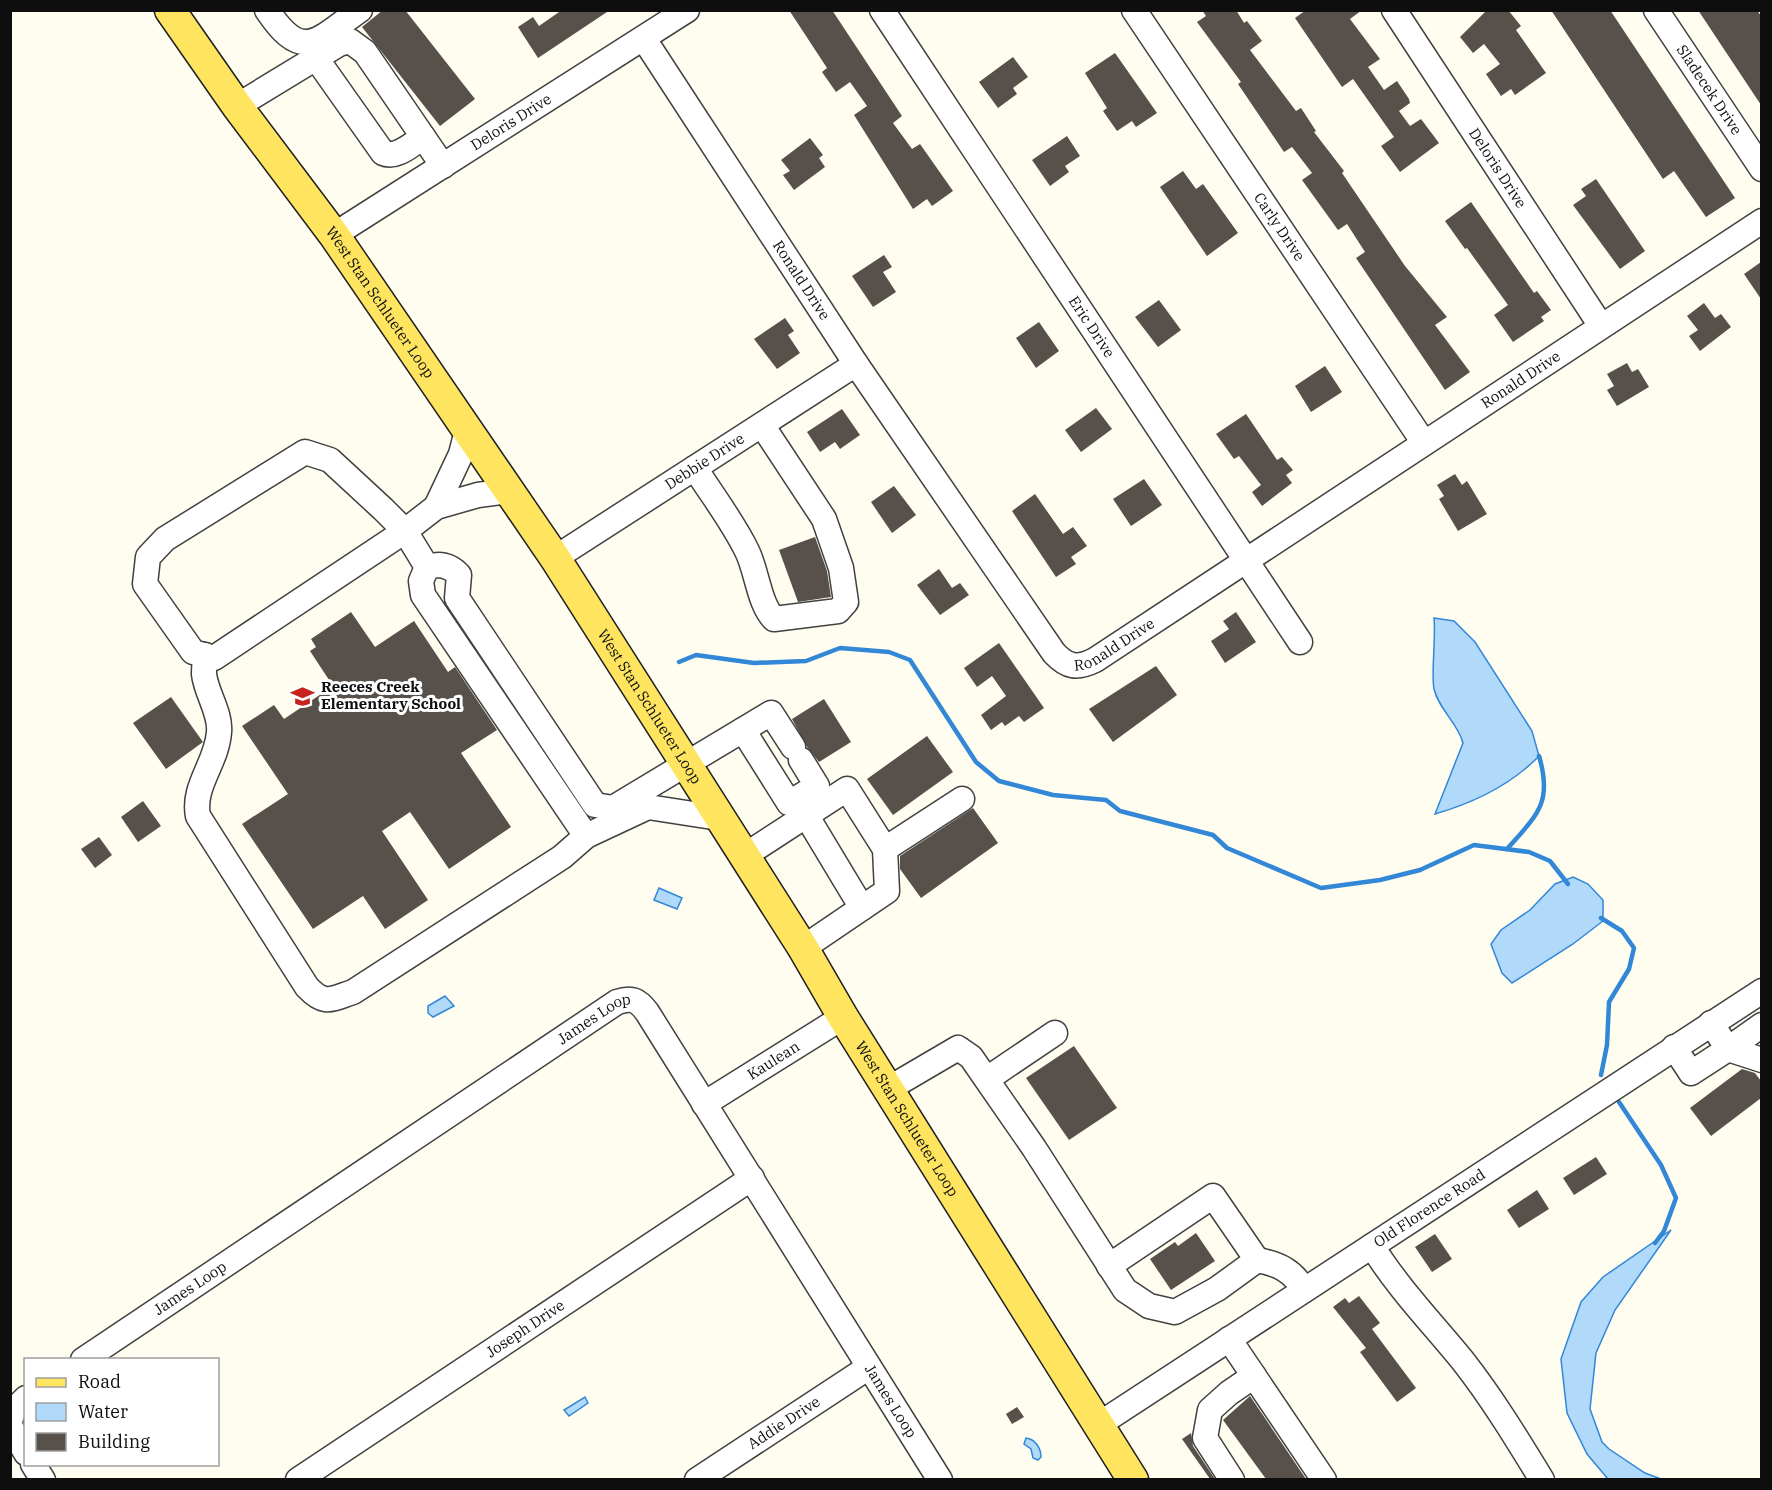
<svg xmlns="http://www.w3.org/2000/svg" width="1772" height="1490" font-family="'IBM Plex Serif',serif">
<rect width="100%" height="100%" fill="#fffdef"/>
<g fill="#b0d9fa" stroke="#3287d7" stroke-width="1.5">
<path d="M1434,618L1454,621L1475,642L1532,731L1539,756C1511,785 1473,803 1435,814L1463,743C1458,723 1439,710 1434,689C1431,674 1436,638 1434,618Z"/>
<path d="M1573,877L1588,884L1603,900V921L1573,944L1512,983L1502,973L1491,944L1501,930L1530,910L1555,884Z"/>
<path d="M659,888L682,898L677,909L654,900Z"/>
<path d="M445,996L454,1006L433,1017L428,1013V1006Z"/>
<path d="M1671,1230L1615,1310L1596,1353L1590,1409L1602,1442L1609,1449L1645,1473L1661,1479H1608L1587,1454L1567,1413L1561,1359L1581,1302L1603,1277Z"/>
<path d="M585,1397L588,1403L569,1416L564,1410Z"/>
<path d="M1026,1438C1035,1439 1041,1448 1041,1457L1038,1460L1033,1458L1031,1449L1024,1444Z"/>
</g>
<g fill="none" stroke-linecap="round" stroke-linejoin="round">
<g stroke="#3287d7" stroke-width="4.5">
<path d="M679,662L696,655L754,663L806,661L840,648L889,652L910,660L976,762L999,781L1053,795L1106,800L1120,811L1213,835L1227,848L1321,888L1380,880L1420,870L1474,845L1529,852L1550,861L1568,884"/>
<path d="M1507,849C1537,815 1553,803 1539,756"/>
<path d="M1601,918L1622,931L1634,948L1629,969L1609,1002L1607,1045L1601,1075"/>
<path d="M1619,1102L1661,1165L1676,1198L1664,1231L1655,1243"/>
</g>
</g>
<g fill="#58504a">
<path d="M383,10H405L475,99L440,126L362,27Z"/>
<path d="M562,10H610L538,58L518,27L533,17L539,26Z"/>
<path d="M789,10H832L902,116L893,123L912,149L920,144L953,191L932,206L927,199L913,209L854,115L867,106L850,82L836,92L822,72L827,68Z"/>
<path d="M1202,10H1236L1244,23L1247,21L1262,41L1250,50L1296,111L1301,108L1316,131L1314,132L1344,171L1342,173L1405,266L1447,317L1435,325L1470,372L1445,390L1356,258L1365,252L1347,224L1338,230L1302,180L1312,173L1292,147L1284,152L1238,84L1241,82L1197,22L1206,16Z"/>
<path d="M1306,10H1362L1350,19L1380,59L1368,67L1384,90L1397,81L1409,99L1410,103L1399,111L1410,126L1421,119L1439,143L1400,172L1381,146L1394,137L1353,79L1342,87L1295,18Z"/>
<path d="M1487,10H1508L1521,26L1516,30L1546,73L1515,95L1511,89L1501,96L1486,74L1500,64L1484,44L1473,53L1460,37Z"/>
<path d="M1551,10H1610L1735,198L1706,217L1674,171L1663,179Z"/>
<path d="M1698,10H1757L1761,16V105Z"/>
<path d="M1115,53L1157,113L1136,127L1132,121L1117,131L1103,111L1107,108L1085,73Z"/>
<path d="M1013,57L1028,77L1013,88L1017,94L998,108L979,82Z"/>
<path d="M1067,136L1080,156L1065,166L1069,172L1050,186L1032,160Z"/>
<path d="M810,138L823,155L819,158L825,167L794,190L783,175L790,171L781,160Z"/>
<path d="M1183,171L1196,189L1203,184L1238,233L1207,256L1160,187Z"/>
<path d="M1596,179L1645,251L1620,269L1573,205L1586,196L1581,189Z"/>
<path d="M1471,202L1534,293L1537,291L1551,310L1541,317L1544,321L1513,342L1494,315L1508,305L1467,248L1465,249L1445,221Z"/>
<path d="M884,255L892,267L883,272L896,292L873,307L852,276Z"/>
<path d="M1761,262V299L1744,274Z"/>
<path d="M1159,300L1181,330L1158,347L1135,317Z"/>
<path d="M1704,303L1715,318L1721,314L1731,327L1700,351L1689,336L1698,330L1687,316Z"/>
<path d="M785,318L794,331L788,335L800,353L777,369L754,339Z"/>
<path d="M1039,322L1059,351L1036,368L1016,338Z"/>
<path d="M1627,363L1632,372L1638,369L1649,387L1617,406L1607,390L1614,386L1607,374Z"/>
<path d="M1325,366L1342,392L1311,412L1295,386Z"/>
<path d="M1096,408L1112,429L1081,452L1065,430Z"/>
<path d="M842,409L860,435L840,449L835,442L820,452L807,432Z"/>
<path d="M1246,414L1277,460L1282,457L1293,470L1286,475L1292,483L1262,506L1252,492L1261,485L1239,456L1234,459L1216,434Z"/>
<path d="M1455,474L1462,485L1467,481L1487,514L1458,531L1439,499L1444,496L1437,485Z"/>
<path d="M1144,479L1162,505L1131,526L1113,499Z"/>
<path d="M894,486L916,515L892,533L871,502Z"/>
<path d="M1035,494L1063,534L1073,527L1087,546L1071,557L1076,564L1056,577L1012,511Z"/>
<path d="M815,537L827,571L831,597L798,602L779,550Z"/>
<path d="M939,569L952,588L960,583L969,595L940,615L917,585Z"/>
<path d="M351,612L375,647L414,621L448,672L455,667L497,730L461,753L511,827L449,869L410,812L382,831L428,900L385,929L363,896L313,929L242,824L288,794L242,726L274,705L284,719L333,686L310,651L316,647L311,639Z"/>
<path d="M1236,612L1256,642L1225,663L1211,641L1229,629L1223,621Z"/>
<path d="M999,643L1044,708L1024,722L1019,716L1005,726L1002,722L991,730L981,715L1006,696L992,676L977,687L964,668Z"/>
<path d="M1156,666L1177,695L1113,742L1089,709Z"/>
<path d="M171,697L203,742L166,769L133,723Z"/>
<path d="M824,699L851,742L819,762L807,747L792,719Z"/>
<path d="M927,736L953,772L893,815L867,779Z"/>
<path d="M143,801L161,826L138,842L121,817Z"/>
<path d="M973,808L998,843L921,898L900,869V856Z"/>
<path d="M99,837L112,855L95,868L81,849Z"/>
<path d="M1074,1046L1117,1108L1069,1140L1026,1078Z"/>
<path d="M1742,1069L1755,1073L1761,1081V1098L1711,1136L1690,1108Z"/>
<path d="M1596,1157L1607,1174L1574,1195L1563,1178Z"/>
<path d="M1537,1190L1549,1209L1519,1228L1507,1210Z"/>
<path d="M1196,1233L1215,1261L1171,1290L1150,1259L1175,1242L1178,1246Z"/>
<path d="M1435,1234L1452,1259L1432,1272L1415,1247Z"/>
<path d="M1359,1296L1380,1323L1372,1329L1416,1388L1397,1402L1360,1352L1366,1348L1333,1307L1345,1298L1349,1303Z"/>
<path d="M1250,1396L1306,1479H1266L1223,1420Z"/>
<path d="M1017,1407L1024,1417L1012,1424L1006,1414Z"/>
<path d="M1191,1433L1193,1446L1215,1479H1210L1182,1439Z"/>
</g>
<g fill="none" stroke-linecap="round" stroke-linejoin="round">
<defs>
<g id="minor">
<path d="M267,10C303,64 317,40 360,10"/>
<path id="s1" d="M882,10L1300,642"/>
<path id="s2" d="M1134,10L1424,443"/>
<path id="s3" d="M1394,10L1601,326"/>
<path id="s4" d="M1656,10L1762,169"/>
<path id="s5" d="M644,39L856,364L1054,653C1067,667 1077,669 1095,660L1762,221"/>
<path d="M316,58L383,153C397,159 412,144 423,137"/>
<path d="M237,106L339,44L350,41L365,52L443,166"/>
<path id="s6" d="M334,235L687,10"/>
<path d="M695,468C712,495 733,522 747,551C757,571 759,604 774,619L838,611L846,602L841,568L824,519L762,425"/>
<path d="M436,507L461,454L467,431"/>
<path id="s7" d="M555,558L856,364"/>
<path d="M427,567L405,531L383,509L330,460L305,452L165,539L148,557L145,584L193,652L214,658L405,531L436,507L478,495L509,491"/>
<path d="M205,655C205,661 204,668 204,674C206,693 221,713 219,732C217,763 192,786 198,816L307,987C325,1006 331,999 353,992L562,857L586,836L648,807L719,818"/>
<path d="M743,730L789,803L817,786L801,760"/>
<path d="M806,815L862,908"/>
<path d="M586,836L423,595L421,581L427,567C439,563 450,565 459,575L457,598L595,805L613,808L771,713L793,747"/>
<path d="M885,849L962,799"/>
<path d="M744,856L847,789L885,849L887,891L803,948"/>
<path d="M1674,1047L1691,1073L1728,1049L1711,1023"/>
<path d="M1728,1049L1762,1025"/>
<path d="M1728,1049L1762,1060"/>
<path d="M987,1079L1055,1033"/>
<path d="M888,1089L958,1048L971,1057L1034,1148L1125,1290L1149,1306L1175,1312L1217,1289L1257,1260C1279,1264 1293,1271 1304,1290"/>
<path id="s8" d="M704,1104L843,1017"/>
<path d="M1372,1246C1398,1288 1432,1323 1463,1361C1492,1398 1517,1439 1542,1480"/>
<path d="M1109,1266L1213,1196L1257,1260"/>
<path d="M1229,1339L1324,1480"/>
<path id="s9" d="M83,1360L617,1002C632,997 638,1000 647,1012L940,1480"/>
<path d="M10,1421L13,1411L26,1398"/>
<path id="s10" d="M1098,1425L1762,991"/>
<path d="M10,1426L26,1453"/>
<path d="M33,1464L43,1480"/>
<path id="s11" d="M298,1480L752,1178"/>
<path id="s12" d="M697,1480L869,1367"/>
<path d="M1232,1480L1205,1438L1210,1410L1229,1393L1254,1376"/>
</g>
<g id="major">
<path id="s13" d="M170,10L237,106L334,235L555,558L803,948L843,1017L1133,1480"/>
</g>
</defs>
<use href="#minor" stroke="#414141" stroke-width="27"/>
<use href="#major" stroke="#1f1f1f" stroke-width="33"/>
<use href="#minor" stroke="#fff" stroke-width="24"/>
<use href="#major" stroke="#ffe55f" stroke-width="30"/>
</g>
<defs>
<symbol id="school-bare" viewBox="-9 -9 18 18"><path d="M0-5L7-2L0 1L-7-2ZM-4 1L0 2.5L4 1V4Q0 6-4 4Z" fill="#c8221c" stroke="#fff" stroke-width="2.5" paint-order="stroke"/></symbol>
</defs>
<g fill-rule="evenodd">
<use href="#school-bare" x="286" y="680" width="33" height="33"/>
</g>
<g text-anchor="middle" stroke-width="6" stroke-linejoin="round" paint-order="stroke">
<g font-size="15" fill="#0e0e0e" stroke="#fff">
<text dy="5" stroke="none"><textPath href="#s4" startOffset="96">Sladecek Drive</textPath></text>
<text dy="5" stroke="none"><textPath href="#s6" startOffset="210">Deloris Drive</textPath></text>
<text dy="5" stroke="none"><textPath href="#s3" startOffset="189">Deloris Drive</textPath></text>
<text dy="5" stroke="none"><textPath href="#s2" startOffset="261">Carly Drive</textPath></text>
<text dy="5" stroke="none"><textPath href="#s5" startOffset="288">Ronald Drive</textPath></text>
<text dy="5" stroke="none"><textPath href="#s13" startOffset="360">West Stan Schlueter Loop</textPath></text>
<text dy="5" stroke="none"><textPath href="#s1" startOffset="380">Eric Drive</textPath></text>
<text dy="5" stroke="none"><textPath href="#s5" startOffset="1294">Ronald Drive</textPath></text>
<text dy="5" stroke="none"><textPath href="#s7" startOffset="178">Debbie Drive</textPath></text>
<text dy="5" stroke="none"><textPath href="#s5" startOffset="808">Ronald Drive</textPath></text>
<text dy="5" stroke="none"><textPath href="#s13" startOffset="846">West Stan Schlueter Loop</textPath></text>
<text dy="5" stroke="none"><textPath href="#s9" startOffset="615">James Loop</textPath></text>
<text dy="5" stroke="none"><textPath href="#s8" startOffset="82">Kaulean</textPath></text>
<text dy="5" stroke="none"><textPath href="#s13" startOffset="1332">West Stan Schlueter Loop</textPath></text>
<text dy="5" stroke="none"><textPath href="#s10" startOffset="396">Old Florence Road</textPath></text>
<text dy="5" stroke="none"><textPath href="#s9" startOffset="129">James Loop</textPath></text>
<text dy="5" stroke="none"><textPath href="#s11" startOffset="273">Joseph Drive</textPath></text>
<text dy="5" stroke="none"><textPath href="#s9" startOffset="1137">James Loop</textPath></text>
<text dy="5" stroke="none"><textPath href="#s12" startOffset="104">Addie Drive</textPath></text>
</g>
<g font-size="15" font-weight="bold" fill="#0e0e0e" stroke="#fff" text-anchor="start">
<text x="321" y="692">Reeces Creek<tspan x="321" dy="17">Elementary School</tspan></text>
</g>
</g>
<rect width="1772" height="1490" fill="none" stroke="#0e0e0e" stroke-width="24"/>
<rect x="24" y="1358" width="195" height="108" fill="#ffffff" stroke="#9f9f9f" stroke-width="1.5"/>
<rect x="36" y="1378" width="30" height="9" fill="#ffe55f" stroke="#9f9f9f" stroke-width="1.5"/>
<text x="78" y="1388" font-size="18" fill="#0e0e0e">Road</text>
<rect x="36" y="1403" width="30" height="18" fill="#b0d9fa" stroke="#9f9f9f" stroke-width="1.5"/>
<text x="78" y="1418" font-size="18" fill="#0e0e0e">Water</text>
<rect x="36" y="1433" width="30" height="18" fill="#58504a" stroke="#9f9f9f" stroke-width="1.5"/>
<text x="78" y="1448" font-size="18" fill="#0e0e0e">Building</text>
</svg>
